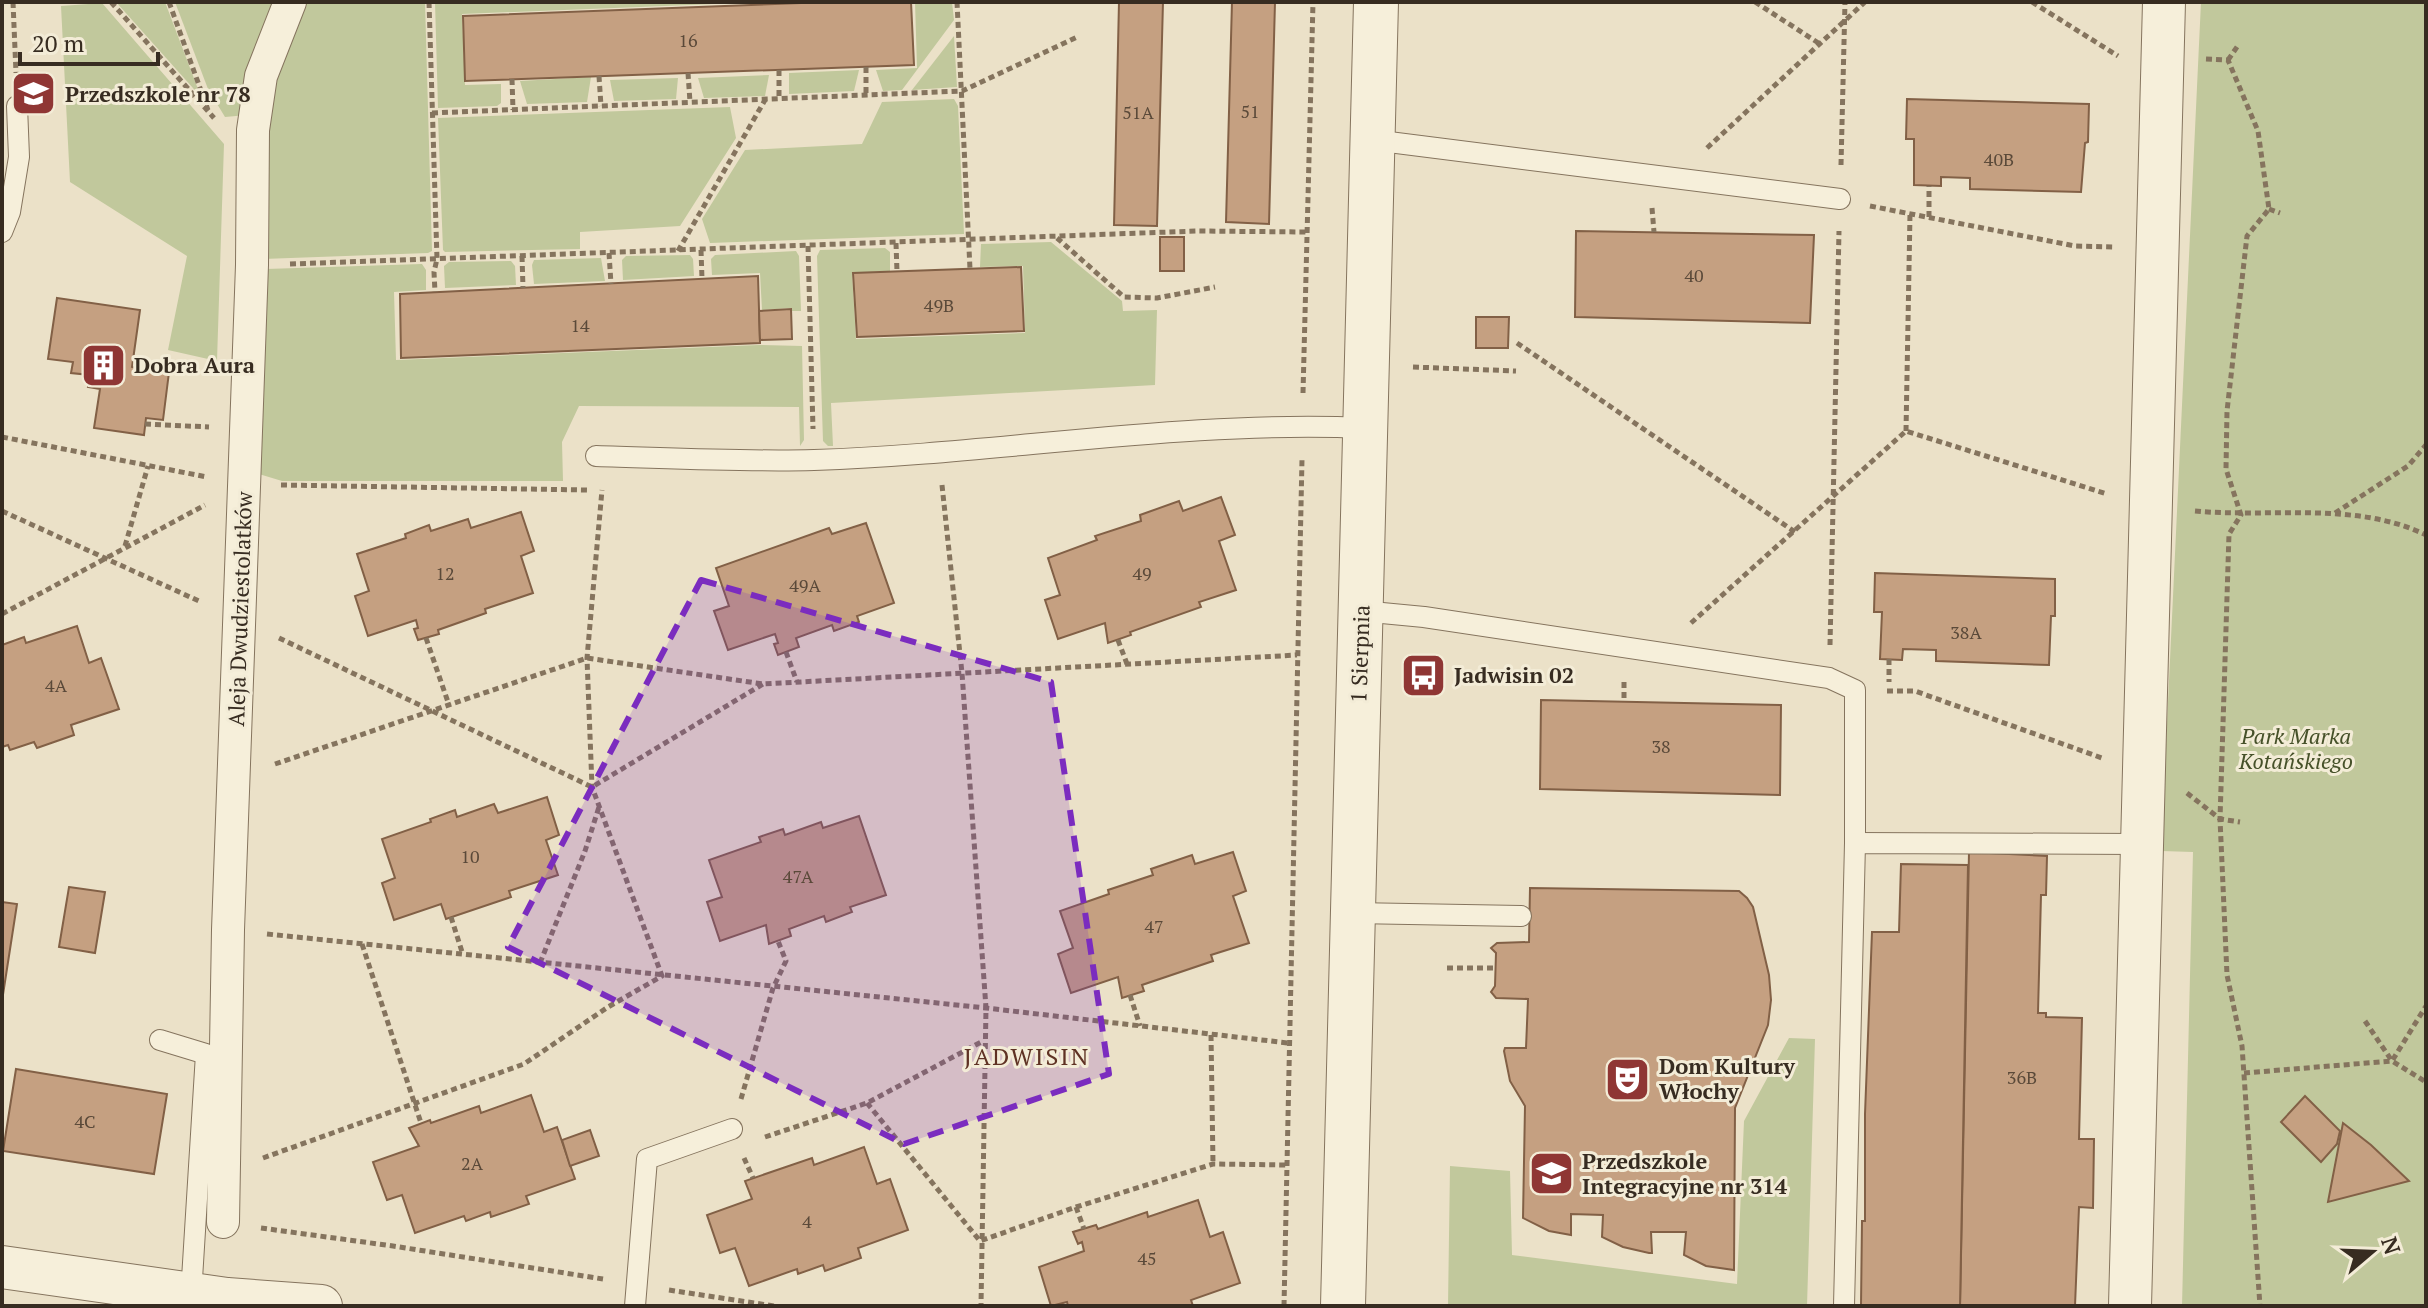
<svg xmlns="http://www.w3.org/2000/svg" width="2428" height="1308" font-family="'PT Serif',serif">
<rect width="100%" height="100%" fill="#ebe1c8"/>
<g fill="#c1c89c">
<path d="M116,2H165L201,97Z"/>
<path d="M175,2H277L247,115L225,117L208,89Z"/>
<path d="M299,2H425L432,251L428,253L263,259L264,105Z"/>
<path d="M435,2H767L462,14L465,85L501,84V103L497,106L438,108Z"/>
<path d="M915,2H952L954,20L902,90L883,91L876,70L917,68Z"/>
<path d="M2201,2H2426V1306H2182L2193,852L2161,851Z"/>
<path d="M102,3L224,144L217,361L168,350L187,256L70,182L61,6Z"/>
<path d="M954,36L957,87L912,90Z"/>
<path d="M859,70L854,91L789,94V73Z"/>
<path d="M769,75L765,96L704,98L698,78Z"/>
<path d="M591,77L587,102L527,104L520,81Z"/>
<path d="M678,78L676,99L614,101L610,80Z"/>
<path d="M954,99L958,106L964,234L710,243L702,219L745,150L862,144L882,102Z"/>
<path d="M730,107L736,138L680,226L580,232V249L445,252L443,250L438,118Z"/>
<path d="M1051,242L1122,301L1123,311L1157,310L1155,385L831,403L833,446H828L823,441L817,256L820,250L885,248L890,252V271L852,273L856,339L1025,333L1023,266L980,267L981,244Z"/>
<path d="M796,251L799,256L801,311H792L791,308L762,310L760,273L712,275L711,259L715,255Z"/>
<path d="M690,255L693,259L694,276L623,280L622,260L626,256Z"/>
<path d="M601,258L605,281L534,284L532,265L534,260Z"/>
<path d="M511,261L515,266L516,285L445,288L444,266L449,262Z"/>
<path d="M422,264L426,270V290L394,292L396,360L759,345L802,346L804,440L800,446L799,407L579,406L562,442L563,481H282L252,472L266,269Z"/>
<path d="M1789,1038L1815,1039L1807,1306H1448L1450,1166L1510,1171L1512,1255L1737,1284L1744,1121Z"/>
</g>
<g fill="#c5a081" stroke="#826046" stroke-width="2">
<path d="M827,2H911L914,65L465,81L463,16Z"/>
<path d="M1119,2H1163L1157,226L1114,225Z"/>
<path d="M1232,2H1275L1269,224L1226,222Z"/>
<path d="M1907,99L2089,104L2088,142L2085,143L2081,192L1970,189V178L1941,177V186L1914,185V139H1906Z"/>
<path d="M1576,231L1814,235L1810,323L1575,317Z"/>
<rect x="1160" y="237" width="24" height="34"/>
<path d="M1021,267L1024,331L857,337L853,273Z"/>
<path d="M758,276L760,343L401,358L400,294Z"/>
<path d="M57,298L140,310L132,367L169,372L163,420L146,418L144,435L94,428L100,389L88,387L90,375L71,373L73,362L48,359Z"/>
<path d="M791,309L792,339L760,340L759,311Z"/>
<path d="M1476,317H1509L1508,348H1476Z"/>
<path d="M1221,497L1235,535L1219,541L1236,590L1199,602L1201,607L1130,632L1131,635L1108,643L1105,623L1058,639L1045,600L1060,595L1048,558L1097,540L1095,536L1141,521L1140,515L1179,501L1183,511Z"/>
<path d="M521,512L534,551L521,556L533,593L485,609L486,613L438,630L439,634L418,640L414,629L418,628L416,620L368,636L355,596L369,591L357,554L406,538L405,534L429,525L431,531L468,519L471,528Z"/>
<path d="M866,523L894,603L857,616L859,622L834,631L832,625L796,638L799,647L778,655L774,644L778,643L775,634L728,650L714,611L729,606L716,568L829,528L832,534Z"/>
<path d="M1875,573L2055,579V616H2051L2049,665L1936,661V650L1903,649L1902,660L1880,659L1882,612H1874Z"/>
<path d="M77,626L89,663L101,658L119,709L71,725L74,735L37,748L34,742L10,750L8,745L2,747V645L24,637L26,643Z"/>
<path d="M1541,700L1781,705L1780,795L1540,789Z"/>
<path d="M547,797L559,835L546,840L558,875L509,891L511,897L446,919L441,904L394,920L382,883L395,878L382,839L431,822L430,819L455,810L457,817L494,804L498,813Z"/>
<path d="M859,816L886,895L850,907L852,912L826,922L824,916L789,929L791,936L769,944L766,925L720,941L707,902L722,897L709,860L761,842L759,837L783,829L785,835L821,822L823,828Z"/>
<path d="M1233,852L1246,891L1233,896L1249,943L1211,955L1213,961L1142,985L1144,991L1122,998L1118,977L1071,993L1058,954L1073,948L1060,911L1109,894L1108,890L1153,875L1151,869L1192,855L1195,864Z"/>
<path d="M1969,852L2047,856L2046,895H2041L2038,1013H2046V1017L2082,1018L2079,1139H2094L2093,1208L2079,1207L2075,1306H1960Z"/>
<path d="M1901,864L1968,865L1960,1306H1861L1862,1221H1865V1114L1872,932H1899Z"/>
<path d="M69,887L105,892L95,953L59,947Z"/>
<path d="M1530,888L1739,891L1747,898L1753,907L1769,975L1771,1000L1768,1025L1735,1108L1734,1270L1706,1266L1684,1255L1686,1232H1651L1652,1253H1649L1623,1247L1602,1237L1603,1215L1571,1214V1235L1549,1231L1523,1218L1525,1106L1510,1081L1504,1051L1505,1048H1526L1528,999L1496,998L1491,992L1495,986L1496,953L1491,948L1497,943L1529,942Z"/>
<path d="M2,902L17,904L2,1001Z"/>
<path d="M16,1069L167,1094L154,1174L3,1151Z"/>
<path d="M531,1095L544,1132L557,1127L575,1179L526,1196L529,1204L491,1217L490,1212L466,1221L464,1216L415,1233L402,1195L387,1200L373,1162L419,1146L409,1128L430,1120L431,1123L479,1106L481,1113Z"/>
<path d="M2305,1096L2340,1131L2337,1144L2321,1162L2281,1122Z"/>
<path d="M2343,1123L2371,1145L2409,1181L2328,1202Z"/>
<path d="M590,1130L599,1156L570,1166L562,1140Z"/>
<path d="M864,1147L877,1184L890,1179L908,1230L858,1248L861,1258L825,1271L823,1265L798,1274L797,1269L749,1286L735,1248L720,1253L707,1215L752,1199L745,1181L812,1158L814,1165Z"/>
<path d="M1198,1200L1210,1237L1223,1232L1240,1283L1191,1300L1193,1306H1068L1067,1302L1051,1306L1039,1267L1084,1251L1082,1242L1078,1244L1073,1232L1096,1225L1098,1229L1147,1212L1148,1217Z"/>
</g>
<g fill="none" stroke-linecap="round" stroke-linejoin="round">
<defs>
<g id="service">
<path d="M1373,140L1840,199"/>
<path d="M2,232L10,212L19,157L17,106"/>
<path d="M596,456C669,458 742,462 814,460C998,454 1181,420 1365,428"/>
<path d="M1361,611L1424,617L1829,678L1855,690V843"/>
<path d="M1353,913L1521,916"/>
<path d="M160,1040L206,1054L191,1295"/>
<path d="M635,1306L647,1159L732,1129"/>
<path d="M1844,1306L1855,843L2141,844"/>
</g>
<path id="pedestrian" d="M223,1222L228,930L252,265L253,130L261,76L290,2"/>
<g id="minor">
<path d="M2,1267L227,1299L321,1306"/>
<path d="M2130,1306L2164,2"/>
</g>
<path id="tertiary" d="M1343,1306L1376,2"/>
</defs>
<use href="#service" stroke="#85745e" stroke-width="22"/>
<use href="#pedestrian" stroke="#85745e" stroke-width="34"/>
<use href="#minor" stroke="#85745e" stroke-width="44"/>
<use href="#tertiary" stroke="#85745e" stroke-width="46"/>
<g stroke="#85745e" stroke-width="5" stroke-dasharray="6 4" stroke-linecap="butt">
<path d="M13,2L16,73"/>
<path d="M111,2L214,118"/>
<path d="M169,2L208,110"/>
<path d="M429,2L437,259L434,272L435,292"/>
<path d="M957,2L970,269"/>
<path d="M1755,2L1820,44"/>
<path d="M2032,2L2118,56"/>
<path d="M2206,59L2228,60L2258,131L2269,209L2247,236L2227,411L2226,469L2241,515L2229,534L2220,819L2227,975L2242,1046L2260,1306"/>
<path d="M2228,60L2239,44"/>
<path d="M866,67V95"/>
<path d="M779,70V99"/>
<path d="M688,73L690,102"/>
<path d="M599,76L601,106"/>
<path d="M512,79L513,110"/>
<path d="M432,113L962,91L1077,37"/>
<path d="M1707,148L1865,2"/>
<path d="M1841,165L1845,2"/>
<path d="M1870,206L2075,246L2116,247"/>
<path d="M1652,208L1654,232"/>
<path d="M2269,209L2280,213"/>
<path d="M1929,217V186"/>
<path d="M1057,238L1124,297L1157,298L1215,287"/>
<path d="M896,243L897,272"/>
<path d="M808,246L813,429"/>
<path d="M701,250L702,279"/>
<path d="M678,251L765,100"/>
<path d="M609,253L611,284"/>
<path d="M522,256L523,288"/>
<path d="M290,264L1197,231L1308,232"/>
<path d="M1517,343L1795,532"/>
<path d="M1413,367L1516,371"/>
<path d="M1303,393L1313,2"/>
<path d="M145,424L209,427"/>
<path d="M1906,431L1910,214"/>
<path d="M2,437L207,477"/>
<path d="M281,485L587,490"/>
<path d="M942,485L962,673L986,1008L981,1306"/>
<path d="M2,511L201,602"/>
<path d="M2195,511C2271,518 2356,501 2426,535"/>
<path d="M2335,513L2408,466L2426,445"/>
<path d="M125,546L148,466"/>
<path d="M2,614L205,505"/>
<path d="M1691,623L1906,431L2107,494"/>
<path d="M279,638L592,787L763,684"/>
<path d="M426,638L449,705"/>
<path d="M1118,640L1127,664"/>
<path d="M1830,645L1839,231"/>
<path d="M786,652L797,682"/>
<path d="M1889,659V682"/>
<path d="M1624,682V702"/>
<path d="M1887,691H1915L2102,758"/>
<path d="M275,764L587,658L763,684L1297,655"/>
<path d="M2187,793L2220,819L2240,822"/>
<path d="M451,917L463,955"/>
<path d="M267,934L986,1008L1288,1043"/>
<path d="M362,944L421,1123"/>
<path d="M540,963L585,851L599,807"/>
<path d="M1447,968H1495"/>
<path d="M1130,995L1140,1026"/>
<path d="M2365,1021L2392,1061L2426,1082"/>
<path d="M1211,1035L1213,1164"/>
<path d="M2244,1073L2392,1061L2426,1006"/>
<path d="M741,1099L773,988L786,961L778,941"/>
<path d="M867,1103L980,1241L1076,1207L1213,1164L1287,1165"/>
<path d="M765,1137L867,1103L983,1041"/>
<path d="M263,1158L524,1064L608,1007L662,976L592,787L587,658L602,490"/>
<path d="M744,1158L753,1178"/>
<path d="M1076,1207L1084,1229"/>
<path d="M261,1228L393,1246L603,1279"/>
<path d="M669,1290L774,1306"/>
<path d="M1284,1306L1302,459"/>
</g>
<use href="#service" stroke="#f6efda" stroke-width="20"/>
<use href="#pedestrian" stroke="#f6efda" stroke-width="32"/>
<use href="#minor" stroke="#f6efda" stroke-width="42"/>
<use href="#tertiary" stroke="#f6efda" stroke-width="44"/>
</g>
<path fill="#7b2cbf" fill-opacity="0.2" stroke="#7b2cbf" stroke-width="6" stroke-dasharray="16 10" stroke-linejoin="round" d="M701,580L1051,682L1109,1074L904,1144L508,947Z"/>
<defs>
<symbol id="school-square" viewBox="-11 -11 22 22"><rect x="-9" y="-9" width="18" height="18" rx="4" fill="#8f3634" stroke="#f3ecd7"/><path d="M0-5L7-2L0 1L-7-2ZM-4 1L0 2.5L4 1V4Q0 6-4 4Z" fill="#fff"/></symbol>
<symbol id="building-square" viewBox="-11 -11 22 22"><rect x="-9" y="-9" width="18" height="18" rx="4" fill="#8f3634" stroke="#f3ecd7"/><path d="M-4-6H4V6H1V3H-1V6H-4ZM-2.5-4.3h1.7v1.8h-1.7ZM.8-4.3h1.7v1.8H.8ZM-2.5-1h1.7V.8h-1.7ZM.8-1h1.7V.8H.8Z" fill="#fff"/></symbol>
<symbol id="bus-square" viewBox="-11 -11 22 22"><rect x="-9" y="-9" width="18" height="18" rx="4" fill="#8f3634" stroke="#f3ecd7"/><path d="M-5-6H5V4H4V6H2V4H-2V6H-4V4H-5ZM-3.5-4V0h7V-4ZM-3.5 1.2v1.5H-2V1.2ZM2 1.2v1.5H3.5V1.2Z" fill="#fff"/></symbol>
<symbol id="theatre-square" viewBox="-11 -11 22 22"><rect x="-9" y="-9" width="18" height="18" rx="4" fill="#8f3634" stroke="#f3ecd7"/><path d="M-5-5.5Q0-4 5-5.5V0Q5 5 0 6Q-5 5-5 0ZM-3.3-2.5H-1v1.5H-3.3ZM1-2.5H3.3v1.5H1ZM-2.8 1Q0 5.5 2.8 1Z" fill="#fff"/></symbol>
</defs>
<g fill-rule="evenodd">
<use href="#school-square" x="8" y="68" width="51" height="51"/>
<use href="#building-square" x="78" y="340" width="51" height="51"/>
<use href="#bus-square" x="1398" y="650" width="51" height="51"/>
<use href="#theatre-square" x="1602" y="1054" width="51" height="51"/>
<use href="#school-square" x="1526" y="1148" width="51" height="51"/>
</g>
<g text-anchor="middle" stroke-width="6" stroke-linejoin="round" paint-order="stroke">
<g font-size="18" fill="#5a4939">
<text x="688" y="47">16</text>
<text x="1250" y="118">51</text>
<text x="1138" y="119">51A</text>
<text x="1999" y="166">40B</text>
<text x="1694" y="282">40</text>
<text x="939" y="312">49B</text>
<text x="580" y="332">14</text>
<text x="445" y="580">12</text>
<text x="1142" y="580">49</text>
<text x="805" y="592">49A</text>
<text x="1966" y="639">38A</text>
<text x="56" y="692">4A</text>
<text x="1661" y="753">38</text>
<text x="470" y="863">10</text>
<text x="798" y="883">47A</text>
<text x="1154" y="933">47</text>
<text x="2022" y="1084">36B</text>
<text x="85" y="1128">4C</text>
<text x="472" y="1170">2A</text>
<text x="807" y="1228">4</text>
<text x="1147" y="1265">45</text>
</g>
<g font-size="22" font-weight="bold" fill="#372c21" stroke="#f3ecd7" text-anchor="start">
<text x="65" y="102">Przedszkole nr 78</text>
<text x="134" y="373">Dobra Aura</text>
<text x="1454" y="683">Jadwisin 02</text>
<text x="1659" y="1074">Dom Kultury<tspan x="1659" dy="25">Włochy</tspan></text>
<text x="1582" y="1169">Przedszkole<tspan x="1582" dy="25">Integracyjne nr 314</tspan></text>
</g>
<g font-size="22" fill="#372c21" stroke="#f3ecd7">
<text transform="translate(240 609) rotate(-88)" y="8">Aleja Dwudziestolatków</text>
<text transform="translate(1360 654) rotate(-88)" y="8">1 Sierpnia</text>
</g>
<g font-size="22" font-style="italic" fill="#465129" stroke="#f3ecd7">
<text x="2296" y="744">Park Marka<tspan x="2296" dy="25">Kotańskiego</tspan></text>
</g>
<g font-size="24" letter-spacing="2" fill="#5f3224" stroke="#f3ecd7">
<text x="1027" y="1065">JADWISIN</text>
</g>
</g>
<rect width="2428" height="1308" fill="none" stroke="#372c21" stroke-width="8"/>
<g transform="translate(2372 1252) rotate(71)" stroke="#f3ecd7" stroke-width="6" paint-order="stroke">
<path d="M0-6L14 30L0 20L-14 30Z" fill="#372c21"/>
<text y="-12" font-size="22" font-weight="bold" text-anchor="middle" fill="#372c21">N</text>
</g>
<path d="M20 52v12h138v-12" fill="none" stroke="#372c21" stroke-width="4"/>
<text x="32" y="52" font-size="24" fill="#372c21" stroke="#f3ecd7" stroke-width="6" paint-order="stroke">20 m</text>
</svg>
